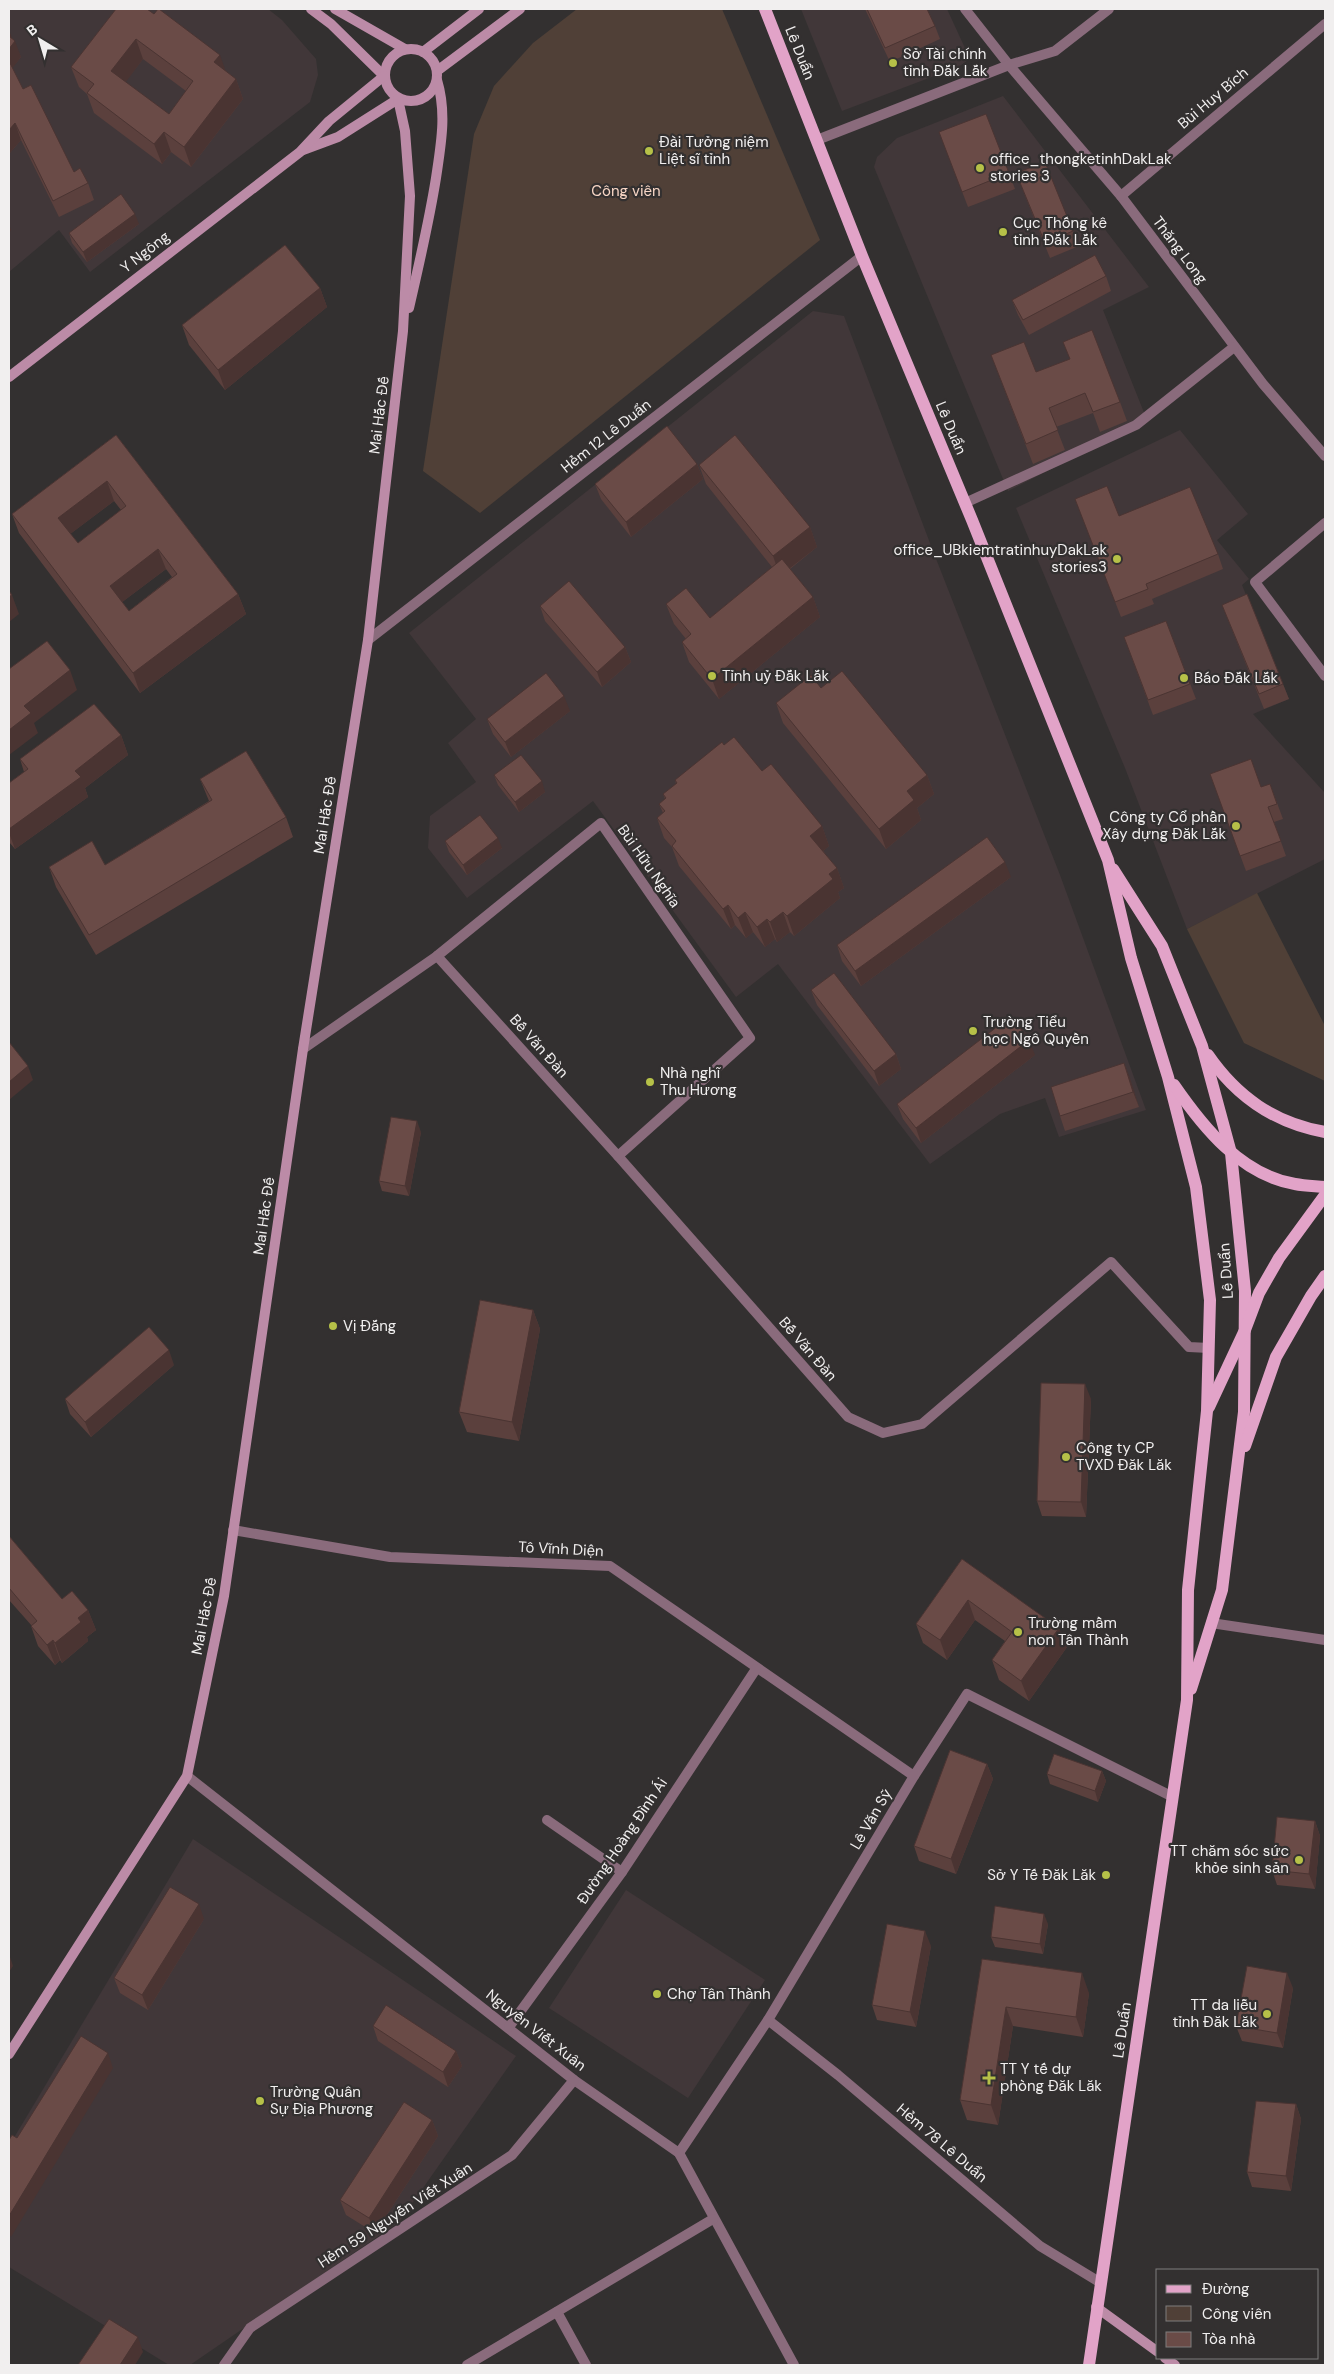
<svg xmlns="http://www.w3.org/2000/svg" width="1334" height="2374" font-family="'DM Sans',sans-serif">
<rect width="100%" height="100%" fill="#333030"/>
<g fill="#413739">
<path d="M9,9H268L282,20L316,59L318,75L310,102L90,272L59,230L9,272Z"/>
<path d="M801,9H947L970,59L958,67L842,111Z"/>
<path d="M1003,96L1149,287L1103,310L1147,420L1008,491L874,167L877,157L897,138Z"/>
<path d="M813,311L844,316L933,551L1060,875L1146,1110L1059,1137L1045,1098L1000,1114L930,1164L778,964L736,997L593,801L467,898L428,848L430,816L476,782L448,743L476,719L409,633Z"/>
<path d="M1180,430L1248,514L1217,540L1249,579L1242,585L1289,699L1253,714L1325,793V859L1187,929L1125,768L1016,508Z"/>
<path d="M193,1839L516,2056L399,2222L190,2365H169L9,2267V2146Z"/>
<path d="M626,1890L765,1980L688,2098L549,2008Z"/>
</g>
<g fill="#504037">
<path d="M577,9H722L820,240L480,513L423,471L474,134L494,86L533,43Z"/>
<path d="M1257,893L1325,1026V1081L1244,1043L1187,929Z"/>
</g>
<g fill="none" stroke-linecap="round" stroke-linejoin="round">
<g stroke="#8a6b7c" stroke-width="10">
<path d="M965,9L1009,65L1121,196L1263,384L1325,456"/>
<path d="M817,140L1009,65L1055,51L1109,9"/>
<path d="M1121,196L1325,24"/>
<path d="M965,503L1136,425L1234,347"/>
<path d="M1325,523L1255,582L1325,676"/>
<path d="M368,640L862,256"/>
<path d="M437,956L618,1156L848,1417L883,1433L922,1424L1111,1262L1189,1347L1209,1348"/>
<path d="M303,1049L437,956L601,823L750,1038L618,1156"/>
<path d="M233,1530L390,1557L610,1566L914,1776"/>
<path d="M1211,1623L1325,1640"/>
<path d="M187,1776L574,2080L679,2153L794,2365"/>
<path d="M547,1820L622,1872"/>
<path d="M768,2020L838,2075L1040,2246L1101,2283"/>
<path d="M509,2027L622,1872L756,1669"/>
<path d="M679,2153L768,2020L914,1776L967,1694L1173,1797"/>
<path d="M557,2312L586,2365"/>
<path d="M224,2365L250,2328L512,2155L574,2080"/>
<path d="M467,2365L713,2219"/>
</g>
<g stroke="#bc8ba7" stroke-width="10">
<path d="M311,9L331,24L384,76"/>
<path d="M335,9L405,49"/>
<circle cx="411" cy="75" r="26"/>
<path d="M423,52L479,9"/>
<path d="M437,71L520,9"/>
<path d="M303,150L338,137L398,99"/>
<path d="M409,308C419,265 429,222 436,178C441,144 447,113 437,80"/>
<path d="M9,377L300,152L329,121L384,76"/>
<path d="M9,2054L187,1776L224,1596L303,1049L368,640L403,331L410,196L405,131L398,99"/>
<path d="M1096,2307L1158,2352"/>
<path d="M1165,2358L1175,2365"/>
</g>
<g stroke="#e2a3c8" stroke-width="12">
<path d="M765,9L862,256L972,520L1108,860L1131,958L1168,1077L1196,1187L1210,1300L1207,1411L1188,1590L1187,1700L1089,2365"/>
<path d="M1113,869L1162,946L1202,1046L1231,1153L1245,1291L1244,1412L1222,1590L1191,1689"/>
<path d="M1208,1055C1237,1097 1274,1123 1325,1132"/>
<path d="M1174,1085C1203,1127 1241,1175 1295,1184C1305,1186 1315,1186 1325,1187"/>
<path d="M1209,1407L1245,1330L1259,1293L1279,1258L1325,1195"/>
<path d="M1245,1446L1276,1357L1311,1296L1325,1276"/>
</g>
</g>
<g fill="#5b403d" fill-rule="evenodd">
<path d="M116,9L226,71L236,79L243,99L191,167L171,152L162,164L94,113L87,94L79,87L71,67ZM143,59L186,91L169,114L125,82Z"/>
<path d="M865,9H927L935,26L940,39L890,62Z"/>
<path d="M12,38L21,57L12,68L23,89L74,172L88,183L94,200L59,217L21,140L9,154Z"/>
<path d="M945,147L1009,173L1015,189L968,207Z"/>
<path d="M1016,173L1073,231L1079,246L1050,258Z"/>
<path d="M139,224L87,262L72,243L69,233Z"/>
<path d="M1106,276L1111,291L1029,335L1018,315L1012,300Z"/>
<path d="M320,288L327,307L225,390L189,345L182,325Z"/>
<path d="M1063,342L1120,402L1127,421L1100,432L1093,413L1056,427L1065,450L1033,464L991,355L1036,372L1070,359Z"/>
<path d="M116,435L238,594L246,614L140,693L19,533L12,514ZM114,501L121,510L78,543L70,534ZM166,569L172,577L129,611L122,602Z"/>
<path d="M697,464L703,479L631,537L601,499L595,484Z"/>
<path d="M699,465L810,527L817,547L790,569L813,597L820,617L719,699L689,662L682,642L686,639L674,624L666,604L710,618L772,567L706,484Z"/>
<path d="M1075,499L1218,554L1223,569L1152,599L1154,604L1121,617Z"/>
<path d="M1222,605L1283,684L1289,699L1264,709Z"/>
<path d="M540,606L625,647L631,662L602,687L545,621Z"/>
<path d="M1166,621L1196,699L1153,715L1124,637Z"/>
<path d="M821,688L927,775L934,794L917,808L921,820L886,849L783,723L776,703Z"/>
<path d="M570,711L511,757L493,734L487,719Z"/>
<path d="M121,735L128,755L85,788L88,797L15,849L9,842V783L24,772L20,759Z"/>
<path d="M724,745L762,771L822,826L829,846L823,851L837,868L844,888L838,892L840,898L794,936L790,932L777,942L775,939L765,947L753,932L746,938L735,925L731,929L679,866L672,847L664,838L657,818L663,813L659,804L665,799L663,794L676,784L675,780Z"/>
<path d="M1210,774L1261,787L1270,784L1283,819L1274,822L1286,856L1246,871Z"/>
<path d="M494,775L545,792L519,812L498,785Z"/>
<path d="M200,779L286,817L293,837L96,955L56,887L49,867L105,865L209,801Z"/>
<path d="M445,841L502,848L467,875L449,852Z"/>
<path d="M1011,877L861,986L842,961L837,945Z"/>
<path d="M811,990L896,1054L901,1069L879,1086L817,1005Z"/>
<path d="M1035,1055L921,1143L903,1119L897,1104Z"/>
<path d="M1124,1063L1139,1107L1065,1131L1060,1116Z"/>
<path d="M421,1132L409,1196L382,1191L379,1181Z"/>
<path d="M533,1310L540,1329L519,1441L467,1432L459,1412Z"/>
<path d="M174,1365L91,1437L70,1414L65,1399Z"/>
<path d="M1091,1399L1086,1517L1042,1516L1037,1501Z"/>
<path d="M9,1536L62,1599L88,1610L96,1630L87,1637L88,1641L62,1663L60,1660L55,1665L38,1646L31,1626H32L9,1600Z"/>
<path d="M962,1559L1067,1647L1029,1701L999,1680L992,1660L1005,1641L975,1620L947,1660L923,1643L916,1624Z"/>
<path d="M987,1764L993,1779L956,1874L919,1861L914,1846Z"/>
<path d="M1102,1771L1106,1781L1098,1802L1050,1784L1047,1774Z"/>
<path d="M1315,1821L1320,1836L1315,1889L1277,1885L1272,1870Z"/>
<path d="M204,1919L148,2010L120,1993L114,1978Z"/>
<path d="M1048,1924L1043,1954L995,1947L991,1937Z"/>
<path d="M931,1946L916,2027L877,2020L872,2005Z"/>
<path d="M982,1959L1089,1993L1083,2037L1013,2026L998,2125L967,2120L960,2100Z"/>
<path d="M1293,1988L1283,2048L1242,2041L1236,2026Z"/>
<path d="M373,2026L456,2051L462,2066L448,2087L378,2041Z"/>
<path d="M1296,2104L1301,2119L1291,2191L1252,2187L1247,2172Z"/>
<path d="M432,2120L438,2136L375,2233L346,2215L340,2200Z"/>
</g>
<g fill="#4a3432">
<path d="M9,30L13,41L9,46Z"/>
<path d="M136,39L143,59L119,91L111,71Z"/>
<path d="M15,41L21,57L11,70L9,63V49Z"/>
<path d="M220,55L227,75L214,62Z"/>
<path d="M236,79L243,99L191,167L184,147Z"/>
<path d="M15,123L21,140L9,154V130Z"/>
<path d="M164,132L171,152L162,164L154,144Z"/>
<path d="M135,214L139,224L87,262L83,252Z"/>
<path d="M9,225L11,230L9,233Z"/>
<path d="M320,288L327,307L225,390L218,370Z"/>
<path d="M697,464L703,479L631,537L626,522Z"/>
<path d="M107,481L114,501L65,538L58,518Z"/>
<path d="M810,527L817,547L780,576L773,556Z"/>
<path d="M158,549L166,569L117,606L110,586Z"/>
<path d="M238,594L246,614L140,693L133,673Z"/>
<path d="M12,595L19,614L9,622V597Z"/>
<path d="M813,597L820,617L719,699L712,679Z"/>
<path d="M625,647L631,662L602,687L597,672Z"/>
<path d="M70,670L77,690L34,723L38,733L9,755V730L24,706Z"/>
<path d="M564,696L570,711L511,757L505,742Z"/>
<path d="M121,735L128,755L85,788L88,797L15,849L9,833V829L75,771Z"/>
<path d="M927,775L934,794L917,808L921,820L886,849L879,829L907,791Z"/>
<path d="M542,781L545,792L519,812L515,802Z"/>
<path d="M822,826L829,846L817,856L810,836Z"/>
<path d="M498,838L502,848L467,875L463,865Z"/>
<path d="M1005,862L1011,877L861,986L855,971Z"/>
<path d="M837,868L844,888L838,892L840,898L794,936L787,916L829,874Z"/>
<path d="M728,905L735,925L731,929L723,909Z"/>
<path d="M745,912L753,932L746,938L738,918Z"/>
<path d="M783,912L790,932L777,942L770,922Z"/>
<path d="M767,919L775,939L765,947L757,927Z"/>
<path d="M1029,1040L1035,1055L921,1143L916,1128Z"/>
<path d="M896,1054L901,1069L879,1086L874,1071Z"/>
<path d="M1124,1063L1130,1078L1139,1107L1133,1092Z"/>
<path d="M28,1066L33,1080L9,1100V1082Z"/>
<path d="M417,1121L421,1132L409,1196L405,1186Z"/>
<path d="M533,1310L540,1329L519,1441L512,1422Z"/>
<path d="M169,1350L174,1365L91,1437L85,1422Z"/>
<path d="M1085,1384L1091,1399L1086,1517L1081,1502Z"/>
<path d="M968,1600L975,1620L947,1660L940,1640Z"/>
<path d="M88,1610L96,1630L87,1637L88,1641L62,1663L55,1643L78,1618Z"/>
<path d="M1059,1628L1067,1647L1029,1701L1021,1681Z"/>
<path d="M53,1640L60,1660L55,1665L47,1645Z"/>
<path d="M987,1764L993,1779L956,1874L951,1859Z"/>
<path d="M1102,1771L1106,1781L1098,1802L1095,1791Z"/>
<path d="M1315,1821L1320,1836L1315,1889L1309,1874Z"/>
<path d="M199,1904L204,1919L148,2010L142,1995Z"/>
<path d="M1044,1914L1048,1924L1043,1954L1040,1944Z"/>
<path d="M925,1931L931,1946L916,2027L910,2012Z"/>
<path d="M9,1954L13,1966L9,1972Z"/>
<path d="M1082,1973L1089,1993L1083,2037L1076,2017Z"/>
<path d="M1287,1973L1293,1988L1283,2048L1277,2033Z"/>
<path d="M1006,2007L1013,2026L998,2125L991,2105Z"/>
<path d="M456,2051L462,2066L448,2087L443,2072Z"/>
<path d="M108,2053L113,2068L11,2237L9,2232V2216Z"/>
<path d="M1296,2104L1301,2119L1291,2191L1286,2176Z"/>
<path d="M432,2120L438,2136L375,2233L369,2218Z"/>
<path d="M138,2337L143,2352L135,2365H120Z"/>
</g>
<g fill="#6a4b47" stroke="#4a3432" fill-rule="evenodd">
<path d="M116,9H147L154,14L158,9H159L220,55L214,62L236,79L184,147L164,132L154,144L87,93L94,84L71,67ZM136,39L193,81L169,114L111,71Z"/>
<path d="M867,9H927L935,26L885,48Z"/>
<path d="M9,36L15,41L9,49Z"/>
<path d="M9,61L23,89L31,85L74,172L80,168L88,183L53,201L15,123L9,130Z"/>
<path d="M986,114L1009,173L962,192L939,132Z"/>
<path d="M1045,162L1073,231L1045,243L1016,173Z"/>
<path d="M121,194L135,214L83,252L69,233Z"/>
<path d="M285,245L320,288L218,370L182,325Z"/>
<path d="M1095,255L1106,276L1023,320L1012,300Z"/>
<path d="M1092,330L1120,402L1093,412L1085,393L1049,408L1058,430L1026,444L991,355L1024,342L1036,372L1070,359L1063,342Z"/>
<path d="M667,426L697,464L626,522L595,484Z"/>
<path d="M116,435L238,594L133,673L12,514ZM107,481L126,506L78,543L58,518ZM158,549L177,574L129,611L110,586Z"/>
<path d="M735,435L810,527L773,556L699,465Z"/>
<path d="M1107,486L1119,516L1190,487L1218,554L1146,584L1148,589L1115,602L1075,499Z"/>
<path d="M782,559L813,597L712,679L682,642L691,634L666,604L686,588L710,618Z"/>
<path d="M569,581L625,647L597,672L540,606Z"/>
<path d="M9,591L12,595L9,597Z"/>
<path d="M1247,594L1283,684L1259,694L1222,605Z"/>
<path d="M1166,621L1190,684L1148,700L1124,637Z"/>
<path d="M47,641L70,670L24,706L31,713L9,730V669Z"/>
<path d="M842,671L927,775L907,791L914,800L879,829L776,703L811,675L821,688Z"/>
<path d="M546,673L564,696L505,742L487,719Z"/>
<path d="M94,704L121,735L75,771L81,777L9,829V783L28,769L20,759Z"/>
<path d="M734,737L762,771L771,764L822,826L810,836L837,868L829,874L833,879L787,916L783,912L770,922L767,919L757,927L745,912L738,918L728,905L723,909L672,846L676,841L657,818L665,811L659,804L666,798L663,794L677,783L675,780L722,742L724,745Z"/>
<path d="M246,751L286,817L89,935L49,867L92,841L105,865L212,800L200,779Z"/>
<path d="M521,755L542,781L515,802L494,775Z"/>
<path d="M1251,759L1261,787L1270,784L1277,804L1268,807L1281,841L1240,856L1210,774Z"/>
<path d="M480,815L498,838L463,865L445,841Z"/>
<path d="M987,837L1005,862L855,971L837,945Z"/>
<path d="M834,973L896,1054L874,1071L811,990Z"/>
<path d="M1011,1016L1029,1040L916,1128L897,1104Z"/>
<path d="M9,1042L28,1066L9,1082Z"/>
<path d="M1124,1063L1133,1092L1060,1116L1051,1087Z"/>
<path d="M391,1117L417,1121L405,1186L379,1181Z"/>
<path d="M480,1300L533,1310L512,1422L459,1412Z"/>
<path d="M149,1327L169,1350L85,1422L65,1399Z"/>
<path d="M1041,1383L1085,1384L1081,1502L1037,1501Z"/>
<path d="M9,1536L62,1599L72,1591L88,1610L78,1618L81,1622L55,1643L53,1640L47,1645L31,1626L37,1621L9,1588Z"/>
<path d="M962,1559L1059,1628L1021,1681L992,1660L1012,1632L968,1600L940,1640L916,1624Z"/>
<path d="M950,1750L987,1764L951,1859L914,1846Z"/>
<path d="M1054,1754L1102,1771L1095,1791L1047,1774Z"/>
<path d="M1277,1817L1315,1821L1309,1874L1272,1870Z"/>
<path d="M170,1887L199,1904L142,1995L114,1978Z"/>
<path d="M995,1906L1044,1914L1040,1944L991,1937Z"/>
<path d="M887,1924L925,1931L910,2012L872,2005Z"/>
<path d="M982,1959L1082,1973L1076,2017L1006,2007L991,2105L960,2100Z"/>
<path d="M1247,1966L1287,1973L1277,2033L1236,2026Z"/>
<path d="M386,2005L456,2051L443,2072L373,2026Z"/>
<path d="M81,2036L108,2053L9,2216V2140L12,2135L17,2138Z"/>
<path d="M1256,2101L1296,2104L1286,2176L1247,2172Z"/>
<path d="M404,2102L432,2120L369,2218L340,2200Z"/>
<path d="M109,2319L138,2337L120,2365H78Z"/>
</g>
<g fill="#b6c148" stroke="#333030" stroke-width="2">
<circle cx="893" cy="63" r="5"/>
<circle cx="649" cy="151" r="5"/>
<circle cx="980" cy="168" r="5"/>
<circle cx="1003" cy="232" r="5"/>
<circle cx="1117" cy="559" r="5"/>
<circle cx="712" cy="676" r="5"/>
<circle cx="1184" cy="678" r="5"/>
<circle cx="1236" cy="826" r="5"/>
<circle cx="973" cy="1031" r="5"/>
<circle cx="650" cy="1082" r="5"/>
<circle cx="333" cy="1326" r="5"/>
<circle cx="1066" cy="1457" r="5"/>
<circle cx="1018" cy="1632" r="5"/>
<circle cx="1299" cy="1860" r="5"/>
<circle cx="1106" cy="1875" r="5"/>
<circle cx="657" cy="1994" r="5"/>
<circle cx="1267" cy="2014" r="5"/>
<path d="M986.5 2070.5h5v5h5v5h-5v5h-5v-5h-5v-5h5z"/>
<circle cx="260" cy="2101" r="5"/>
</g>
<g text-anchor="middle" stroke-width="4.5" stroke-linejoin="round" paint-order="stroke">
<g font-size="15" fill="#f1efef" stroke="#333030">
<text transform="translate(800 53) rotate(68)" y="5">Lê Duẩn</text>
<text transform="translate(1213 98) rotate(-40)" y="5">Bùi Huy Bích</text>
<text transform="translate(1180 250) rotate(53)" y="5">Thăng Long</text>
<text transform="translate(145 252) rotate(-38)" y="5">Y Ngông</text>
<text transform="translate(379 415) rotate(-83)" y="5">Mai Hắc Đế</text>
<text transform="translate(951 428) rotate(67)" y="5">Lê Duẩn</text>
<text transform="translate(606 436) rotate(-38)" y="5">Hẻm 12 Lê Duẩn</text>
<text transform="translate(325 815) rotate(-81)" y="5">Mai Hắc Đế</text>
<text transform="translate(649 866) rotate(55)" y="5">Bùi Hữu Nghĩa</text>
<text transform="translate(539 1046) rotate(48)" y="5">Bế Văn Đàn</text>
<text transform="translate(264 1216) rotate(-82)" y="5">Mai Hắc Đế</text>
<text transform="translate(1226 1271) rotate(-94)" y="5">Lê Duẩn</text>
<text transform="translate(808 1349) rotate(49)" y="5">Bế Văn Đàn</text>
<text transform="translate(561 1549) rotate(3)" y="5">Tô Vĩnh Diện</text>
<text transform="translate(204 1616) rotate(-79)" y="5">Mai Hắc Đế</text>
<text transform="translate(871 1819) rotate(-60)" y="5">Lê Văn Sỹ</text>
<text transform="translate(622 1841) rotate(-56)" y="5">Đường Hoàng Đình Ái</text>
<text transform="translate(536 2030) rotate(38)" y="5">Nguyễn Viết Xuân</text>
<text transform="translate(1122 2030) rotate(-82)" y="5">Lê Duẩn</text>
<text transform="translate(942 2143) rotate(40)" y="5">Hẻm 78 Lê Duẩn</text>
<text transform="translate(395 2215) rotate(-33)" y="5">Hẻm 59 Nguyễn Viết Xuân</text>
</g>
<g font-size="15" fill="#f1efef" stroke="#333030" text-anchor="start">
<text x="903" y="59">Sở Tài chính<tspan x="903" dy="17">tỉnh Đắk Lắk</tspan></text>
<text x="659" y="147">Đài Tưởng niệm<tspan x="659" dy="17">Liệt sĩ tỉnh</tspan></text>
<text x="990" y="164">office_thongketinhDakLak<tspan x="990" dy="17">stories 3</tspan></text>
<text x="1013" y="228">Cục Thống kê<tspan x="1013" dy="17">tỉnh Đắk Lắk</tspan></text>
<text x="1107" y="555" text-anchor="end">office_UBkiemtratinhuyDakLak<tspan x="1107" dy="17">stories3</tspan></text>
<text x="722" y="681">Tỉnh uỷ Đắk Lắk</text>
<text x="1194" y="683">Báo Đắk Lắk</text>
<text x="1226" y="822" text-anchor="end">Công ty Cổ phần<tspan x="1226" dy="17">Xây dựng Đăk Lắk</tspan></text>
<text x="983" y="1027">Trường Tiểu<tspan x="983" dy="17">học Ngô Quyền</tspan></text>
<text x="660" y="1078">Nhà nghĩ<tspan x="660" dy="17">Thu Hương</tspan></text>
<text x="343" y="1331">Vị Đắng</text>
<text x="1076" y="1453">Công ty CP<tspan x="1076" dy="17">TVXD Đăk Lăk</tspan></text>
<text x="1028" y="1628">Trường mầm<tspan x="1028" dy="17">non Tân Thành</tspan></text>
<text x="1289" y="1856" text-anchor="end">TT chăm sóc sức<tspan x="1289" dy="17">khỏe sinh sản</tspan></text>
<text x="1096" y="1880" text-anchor="end">Sở Y Tế Đăk Lăk</text>
<text x="667" y="1999">Chợ Tân Thành</text>
<text x="1257" y="2010" text-anchor="end">TT da liễu<tspan x="1257" dy="17">tỉnh Đăk Lăk</tspan></text>
<text x="1000" y="2074">TT Y tế dự<tspan x="1000" dy="17">phòng Đăk Lăk</tspan></text>
<text x="270" y="2097">Trường Quân<tspan x="270" dy="17">Sự Địa Phương</tspan></text>
</g>
<g font-size="15" fill="#f8d6c5" stroke="#333030">
<text x="626" y="196">Công viên</text>
</g>
</g>
<rect width="1334" height="2374" fill="none" stroke="#f1efef" stroke-width="20"/>
<rect x="1156" y="2269" width="162" height="90" fill="#333030" stroke="#7f7c7c"/>
<rect x="1166" y="2285" width="25" height="8" fill="#e2a3c8" stroke="#7f7c7c"/>
<text x="1202" y="2294" font-size="15" fill="#f1efef">Đường</text>
<rect x="1166" y="2306" width="25" height="15" fill="#504037" stroke="#7f7c7c"/>
<text x="1202" y="2319" font-size="15" fill="#f1efef">Công viên</text>
<rect x="1166" y="2332" width="25" height="15" fill="#6a4b47" stroke="#7f7c7c"/>
<text x="1202" y="2344" font-size="15" fill="#f1efef">Tòa nhà</text>
<g transform="translate(40 40) rotate(322)" stroke="#333030" stroke-width="4" paint-order="stroke">
<path d="M0-4L9 19L0 12L-9 19Z" fill="#f1efef"/>
<text y="-8" font-size="14" font-weight="bold" text-anchor="middle" fill="#f1efef">B</text>
</g>
</svg>
